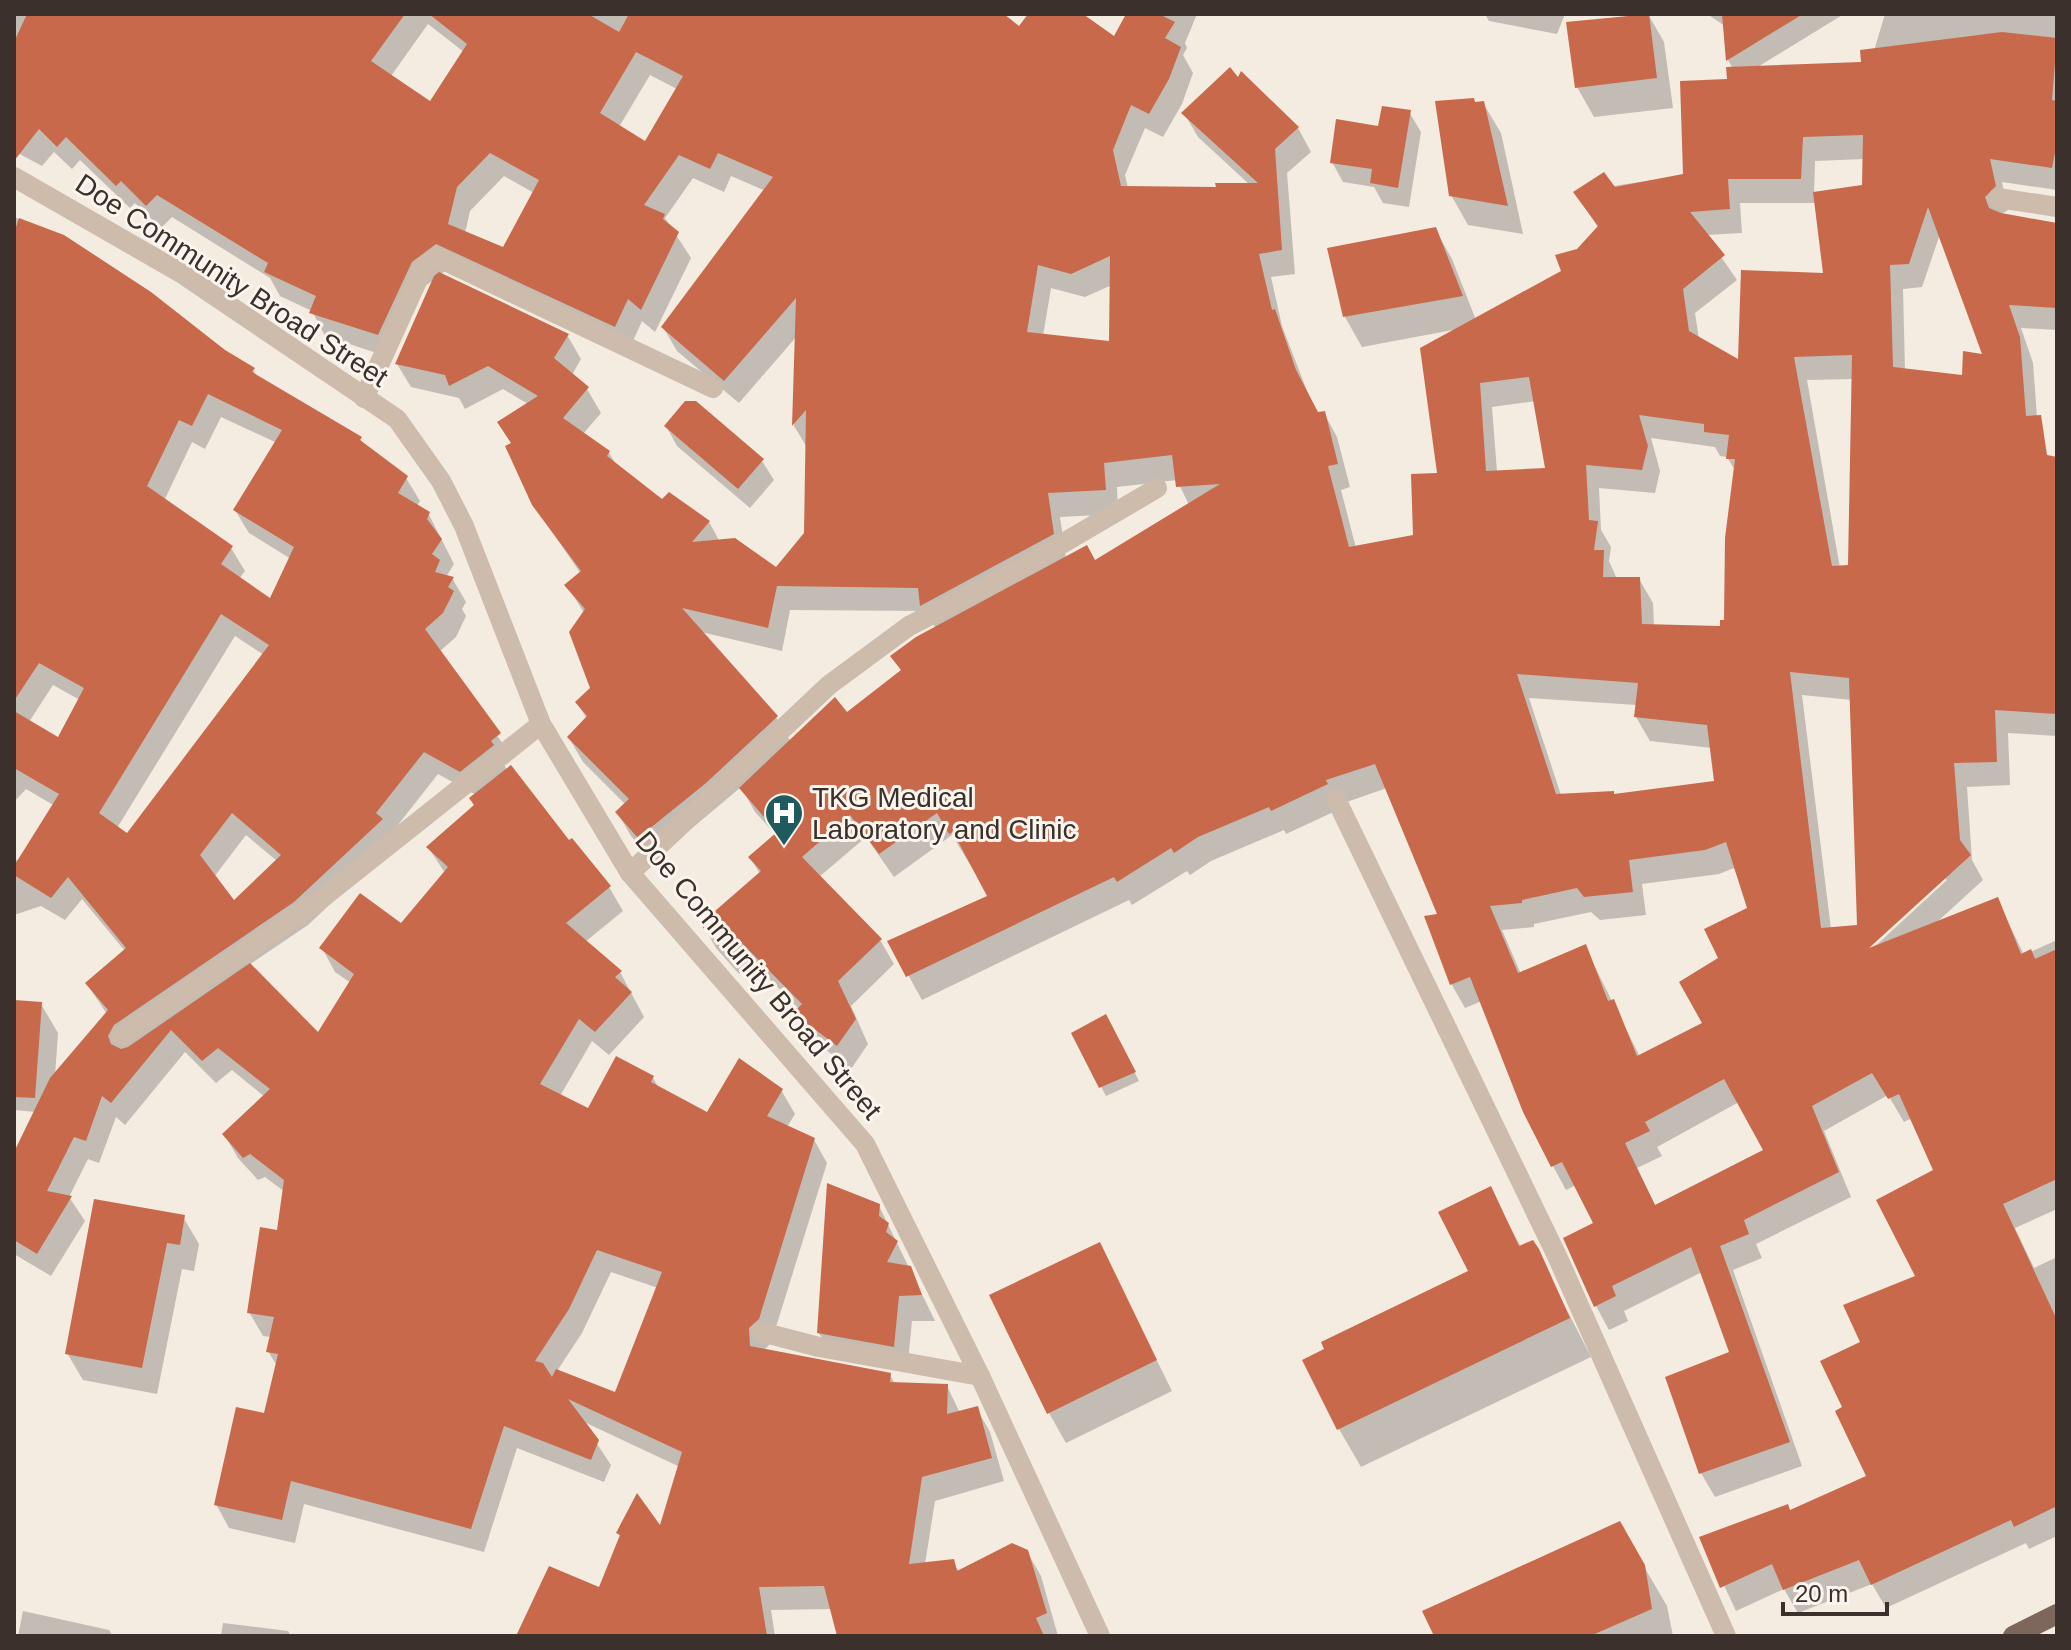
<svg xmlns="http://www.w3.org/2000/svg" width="2071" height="1650" font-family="Arial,sans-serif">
<rect width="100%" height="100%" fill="#f4ebe1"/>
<g fill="#0003" fill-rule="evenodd">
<path d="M14,14H999L930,137L1031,14H1079L1115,39L1128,14H1197L1185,43L1187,48L1183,55L1193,73L1182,104L1163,137L1145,128L1125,175L1128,188L1218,189L1250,185L1198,137L1184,113L1298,128L1311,152L1287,173L1295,274L1271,277L1282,326L1309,396L1318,414L1324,413L1337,437L1350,487L1341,490L1356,548L1415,537L1440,475L1458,329L1362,347L1345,317L1435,229L1452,259L1476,320L1563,272L1599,229L1575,192L1685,175L1733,69L1728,60L1725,26L1707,14H1844L1756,68L1870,64L1885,14H2057V190L2002,182L2008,210L2000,215L2057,246V330L2021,328L2033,363L2044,513L2057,468V736L2008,733L2010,785L1967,787L1972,860L1983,880L1936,923L1997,899L2024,955L2057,940V1209L2015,1228L2034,1268L2057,1257V1536L2029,1549L2026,1543L1886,1608L1872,1584L1798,1613L1784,1589L1736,1611L1702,1538L1790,1512L1869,1477L1845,1408L1862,1343L1917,1277L1936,1171L1912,1118L1904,1122L1888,1095L1824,1131L1851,1197L1756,1244L1762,1258L1733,1270L1802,1466L1715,1497L1701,1473L1668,1378L1732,1353L1702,1272L1624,1311L1628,1321L1609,1330L1596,1306L1595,1224L1576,1185L1566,1190L1553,1166L1525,1111L1482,1001L1465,1008L1452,985L1427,918L1439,915L1387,788L1338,805L1340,809L1286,834L1284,830L1211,861L1190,875L1187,871L1132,905L1129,900L922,1000L890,942L990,897L952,835L894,877L866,837L819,877L880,940L894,964L851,1006L868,1044L851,1069L809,1037L795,1014L799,1009L753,962L739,974L716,948L702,924L760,874L750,857L776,835L755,812L741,787L653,861L631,836L617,812L626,805L583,762L569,738L587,719L577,703L592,689L584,613L567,585L581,574L533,504L513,445L528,404L503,389L465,409L459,398L411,387L397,364L435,279L425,286L392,358L325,336L312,311L280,296L270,278L172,217L161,228L135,203L130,208L80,160L72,169L54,152L42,166L14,151ZM428,24L464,52L430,103L391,76ZM650,75L677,89L646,144L619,127ZM1864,159V187L1814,194L1815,161ZM504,176L534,193L504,250L465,233L470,211ZM731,176L766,191L663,327L677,351L739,403L797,336L794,426L808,449L806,533L777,570L720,542L709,522L669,495L663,502L617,466L609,453L583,434L601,413L587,389L572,375L581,359L567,335L440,275L451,267L629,350L642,321L655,332L691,258L665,218L693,178L724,192ZM1740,203H1816L1826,275L1740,362L1699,339L1695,313L1737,280L1706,235L1742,233ZM1940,234L1985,356L1964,377L1905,371L1903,289L1922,287ZM1112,285L1111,343L1043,336L1051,288L1085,297ZM1854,379L1850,567L1840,568L1807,380ZM1536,401L1548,470L1497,472L1492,407ZM1651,438L1715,447L1720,456L1727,457L1736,472L1726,623L1722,628L1654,626L1653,603L1639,579H1617L1609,561L1611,547L1601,530L1599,488L1655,493L1660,471ZM1177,480L1189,505L1094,563L1066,559L1060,517L1118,514L1117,487ZM790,610L926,611L936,629L893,656L902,672L846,715L791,742L776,717L701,632L782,651ZM1802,695L1852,700L1859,927L1831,929ZM1529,698L1637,705L1636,717L1650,741L1712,748L1717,782L1615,796L1561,795ZM1734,868L1750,910L1720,959L1705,1024L1640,1057L1585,947L1521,974L1502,930L1534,927V924L1591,912L1600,920L1646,915L1642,884L1719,874ZM1944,877L1947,880L1870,951V945ZM1739,1102L1766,1151L1656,1207L1637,1168L1662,1156L1657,1147Z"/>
<path d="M1485,14H1565L1557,34L1489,21Z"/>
<path d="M1645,14H1648L1664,42L1673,108L1594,117L1577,87L1631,23Z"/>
<path d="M1483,103L1501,133L1523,234L1468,225L1451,195L1476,104Z"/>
<path d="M1409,112L1421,132L1409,207L1383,203L1374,187L1343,182L1332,162Z"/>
<path d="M14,217L62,236L253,370L258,378L360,439L365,446L406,478L420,501L417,506L428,513L454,564L446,577L452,578L466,602L462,609L466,616L456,637L439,652L512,757L504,765L507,770L609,887L623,911L585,942L620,972L644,1017L609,1055L592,1041L560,1096L589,1111L653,1078L659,1088L708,1115L781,1090L795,1114L787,1127L814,1140L827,1163L771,1343L763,1351L890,1375L895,1384L947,1386L960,1413L977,1409L990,1432L1004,1481L935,1501L925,1564L953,1561L959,1572L1027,1552L1041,1576L1058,1636H839L832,1609L771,1610L775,1636H516L600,1589L621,1538L618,1533L661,1530L680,1467L582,1421L611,1465L604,1482L517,1448L484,1552L304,1504L295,1543L229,1528L216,1504L266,1416L277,1366L268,1351L271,1337L263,1336L249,1312L279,1232L285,1192L265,1177L258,1180L238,1158L224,1134L265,1097L232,1070L216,1083L185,1052L125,1125L116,1117L99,1163L88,1159L69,1197L85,1221L51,1276L14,1254V1157L36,1112L14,1110V1002L41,1004L58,1033L55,1076L107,1014L87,984L125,951L82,899L65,920L41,906L14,915V861L20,859L55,806L26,789L14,802ZM221,417L277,443L235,510L249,533L291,559L271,601L239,579L245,571L231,548L164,501L192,442L205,449ZM235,636L264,655L127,835L117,828ZM53,685L80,700L58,739L29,722ZM438,774L476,795V806L428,847L445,873L401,926L322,948L335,972L351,983L318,1035L249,965L308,925L395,843L390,835ZM246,835L277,861L234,903L214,877ZM611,1272L658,1288L616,1395L557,1371L582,1333Z"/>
<path d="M666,426L762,461L774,480L750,508L677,446Z"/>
<path d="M1111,1025L1139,1081L1106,1096L1073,1034Z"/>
<path d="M1490,1189L1521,1247L1532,1242L1591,1357L1361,1467L1339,1429L1326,1350L1471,1272Z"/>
<path d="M879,1206L935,1321H912L907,1372L834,1358L819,1333Z"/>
<path d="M183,1217L199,1244L194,1271L182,1269L157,1394L83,1380L67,1353Z"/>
<path d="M1099,1244L1172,1391L1066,1443L1049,1413Z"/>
<path d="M1619,1524L1667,1606L1673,1636H1436Z"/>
<path d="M23,1611L109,1630L113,1636H18Z"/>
<path d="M223,1623L288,1631L291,1636H221Z"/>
</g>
<g fill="#c8694b" fill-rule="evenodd">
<path d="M27,14H405L371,61L430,101L467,44L429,14H588L619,32L629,14H1004L1019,26L1028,14H1083L1114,36L1126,14H1159L1175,22L1165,38L1181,47L1169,79L1149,114L1131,105L1113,150L1121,186L1216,187L1215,183H1258L1181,113L1230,67L1238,77L1241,71L1299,127L1275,149L1282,250L1259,254L1272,310L1275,309L1296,370L1318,412L1325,411L1338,464L1328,466L1349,547L1413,535L1411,474L1437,473L1420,348L1561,271L1555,255L1577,249L1598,226L1573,192L1604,172L1615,187L1683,174L1680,81L1727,79L1726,67L1861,62L1860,50L2002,32L2057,38L2052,100L2057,101V142L2052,168L1990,159L1996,186L1985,197L1989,208L2001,213L2057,223V308L2009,305L2020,337L2026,416L2041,415L2047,455L2057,457V714L1995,710L1997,762L1954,763L1960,840L1971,855L1869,948L1998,897L2021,954L2031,949L2035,959L2057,949V1179L2003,1204L2057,1320V1506L2014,1527L2011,1520L1871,1585L1859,1560L1783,1590L1772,1564L1720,1588L1699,1537L1788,1504L1790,1510L1866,1476L1835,1411L1842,1407L1820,1361L1860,1342L1843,1305L1915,1276L1876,1200L1933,1170L1899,1094L1888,1099L1872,1073L1812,1106L1839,1172L1744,1220L1749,1234L1720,1246L1790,1442L1699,1474L1665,1377L1729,1352L1691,1247L1612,1286L1616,1296L1594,1307L1563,1238L1593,1223L1562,1162L1551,1167L1523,1112L1470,977L1450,985L1424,916L1437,914L1375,764L1326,780L1328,784L1271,811L1269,807L1198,837L1174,853L1171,848L1117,882L1114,877L906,977L887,941L987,896L953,832L949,834L937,813L879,854L850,815L802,857L882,939L838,981L856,1019L837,1046L793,1013L802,1004L738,939L724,952L700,924L761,871L748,857L777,832L739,788L835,697L847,712L901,670L890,656L916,637L1087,545L1095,560L1220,484L1176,487L1172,455L1104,463L1106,490L1048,493L1054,534L920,606L918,588L777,586L768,628L682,608L778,716L706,783L638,838L615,812L629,799L567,737L587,716L575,702L590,688L569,632L585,609L564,585L581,571L532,505L505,446L511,443L497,422L538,396L488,366L449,386L445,375L395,364L434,276L439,272L569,334L554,358L589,387L563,418L610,451L607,456L662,499L669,492L710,521L692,542L735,538L776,567L804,533L806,410L792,426L796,298L724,381L661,327L773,177L718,153L710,169L679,155L644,205L665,214L663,219L679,232L641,310L628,299L615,327L436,244L412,262L378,335L309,313L316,296L264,272L268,263L157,195L146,206L121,181L116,186L66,137L57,147L39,129L14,161V42ZM636,52L683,76L645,141L600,113ZM1863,135L1862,185L1813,192L1823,273L1741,270L1738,359L1689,331L1683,289L1725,255L1690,212L1730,209L1728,179H1801L1803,137ZM490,153L539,180L503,247L448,224L457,187ZM1928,207L1982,354L1963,351L1962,375L1893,367L1890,265L1909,264ZM1110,256L1109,341L1027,332L1038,265L1071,274ZM1852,355L1848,565L1832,566L1794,357ZM1529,377L1545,468L1486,471L1480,383ZM1639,415L1704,424V432L1729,435L1726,459H1735L1725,538L1724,620H1720V626L1642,624L1640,577H1603L1604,550H1594L1598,521L1589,520L1586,465L1642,470L1648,446ZM1790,672L1849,678L1857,925L1821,928ZM1517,674L1638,683L1634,717L1707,725L1714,781L1614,794V791L1556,794ZM1726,842L1747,908L1704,929L1718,958L1679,982L1702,1023L1637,1056L1614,999L1608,1001L1586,944L1518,973L1490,906L1522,903V900L1577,888L1584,897L1633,892L1629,860L1705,850ZM1724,1079L1763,1150L1655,1205L1625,1143L1650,1131L1645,1122Z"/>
<path d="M1649,14L1657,78L1575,88L1566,22Z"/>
<path d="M1722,14H1803L1726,61Z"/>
<path d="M1474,98L1475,102L1484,101L1508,206L1449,196L1435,101Z"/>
<path d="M1382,106L1411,110L1398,188L1370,183L1372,169L1330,163L1336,119L1378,126Z"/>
<path d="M19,218L64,235L151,292L225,350L255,368L252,372L362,437L360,440L408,476L398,493L430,512L427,519L442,539L432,554L440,560L435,572L454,577L448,587L454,591L443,613L425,629L501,733L491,741L494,745L460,772L424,752L376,813L383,819L294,902L114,1025L108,1036L111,1044L121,1049L128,1047L250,963L318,1032L354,974L319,948L360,893L401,923L448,867L426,847L474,805L469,798L511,765L569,840L572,838L611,886L566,923L622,971L615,977L632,992L595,1032L579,1019L540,1084L588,1108L616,1056L654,1076L651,1082L707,1112L739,1058L783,1089L767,1116L815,1138L759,1319L749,1328L750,1346L891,1373L890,1382L948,1384L947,1414L978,1406L992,1458L922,1477L909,1564L954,1559L957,1571L1012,1543L1028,1550L1047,1613L1036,1618L1044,1636H837L824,1586L759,1587L767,1636H516L549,1566L599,1587L620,1535L616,1533L637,1493L660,1525L682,1452L568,1399L599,1440L591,1460L504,1426L471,1529L291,1481L282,1520L214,1505L236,1407L264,1413L278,1354L266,1352L274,1317L247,1313L260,1227L277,1230L284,1180L250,1154L243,1158L222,1134L270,1089L218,1048L202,1061L171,1030L111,1103L102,1096L86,1141L74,1137L47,1191L72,1196L37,1254L14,1240V1152L50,1078L108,1010L85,983L126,948L68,877L51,898L14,875V866L59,794L14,768V711L58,737L84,688L39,663L14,701V233ZM208,394L282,430L233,510L294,547L270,598L221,564L233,546L147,486L179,420L192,426ZM221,614L269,645L127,833L99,813ZM232,813L281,855L234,900L200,855ZM597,1250L662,1272L615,1392L556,1369L552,1377L543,1363L535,1361L569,1309Z"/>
<path d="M1436,227L1463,296L1343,317L1327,248Z"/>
<path d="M685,401H696L764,459L738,489L664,426Z"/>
<path d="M14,1000L42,1002L35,1098L14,1097Z"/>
<path d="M1106,1014L1136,1072L1099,1088L1071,1033Z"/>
<path d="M827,1183L880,1204L879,1216L889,1223L886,1232L898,1241L887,1262L911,1266L922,1295L899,1296L894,1347L817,1333Z"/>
<path d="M1491,1186L1519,1246L1533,1240L1539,1249L1570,1318L1337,1430L1302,1360L1324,1349L1321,1342L1468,1271L1438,1212Z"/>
<path d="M94,1199L185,1215L180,1245L167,1243L142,1368L65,1354Z"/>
<path d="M1100,1242L1157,1360L1047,1414L989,1295Z"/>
<path d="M1620,1521L1645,1565L1652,1609L1590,1636H1434L1422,1611Z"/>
</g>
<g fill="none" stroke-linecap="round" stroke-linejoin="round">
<g stroke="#cdbbac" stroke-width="20">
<path d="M14,177L181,273L397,419L441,481L464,526L541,724L630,873L865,1144L980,1376L1100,1636"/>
<path d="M1998,198L2057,207"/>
<path d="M364,398L423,268L437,257L713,388"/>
<path d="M1336,799L1557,1256L1726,1636"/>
<path d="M630,873L829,685L909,626L1014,572L1157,488"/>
<path d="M121,1036L317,902L541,724"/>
<path d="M761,1332L819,1347L980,1376"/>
</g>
<path stroke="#7d675c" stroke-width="20" d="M2013,1636L2057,1614"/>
</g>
<defs>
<symbol id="hospital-pin" viewBox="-11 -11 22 30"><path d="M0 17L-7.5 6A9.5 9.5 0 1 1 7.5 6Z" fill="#1f5a5e" stroke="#fbf5ee"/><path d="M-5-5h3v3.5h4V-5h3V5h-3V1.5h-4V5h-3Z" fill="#fff"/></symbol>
</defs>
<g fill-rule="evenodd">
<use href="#hospital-pin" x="762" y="791" width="44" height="60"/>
</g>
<g text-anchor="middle" stroke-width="6" stroke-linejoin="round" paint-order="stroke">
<g font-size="28" fill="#3b302b" stroke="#fbf5ee">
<text transform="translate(232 280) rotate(33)" y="10">Doe Community Broad Street</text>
<text transform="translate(759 975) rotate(50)" y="10">Doe Community Broad Street</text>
</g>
<g font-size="28" fill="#3b302b" stroke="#fbf5ee" text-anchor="start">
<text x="812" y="807">TKG Medical<tspan x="812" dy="32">Laboratory and Clinic</tspan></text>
</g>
</g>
<rect width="2071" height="1650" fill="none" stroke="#3b302b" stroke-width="32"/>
<path d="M1783 1602v12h104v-12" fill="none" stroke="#3b302b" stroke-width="4"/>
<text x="1795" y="1602" font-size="24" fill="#3b302b" stroke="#fbf5ee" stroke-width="6" paint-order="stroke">20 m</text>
</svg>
